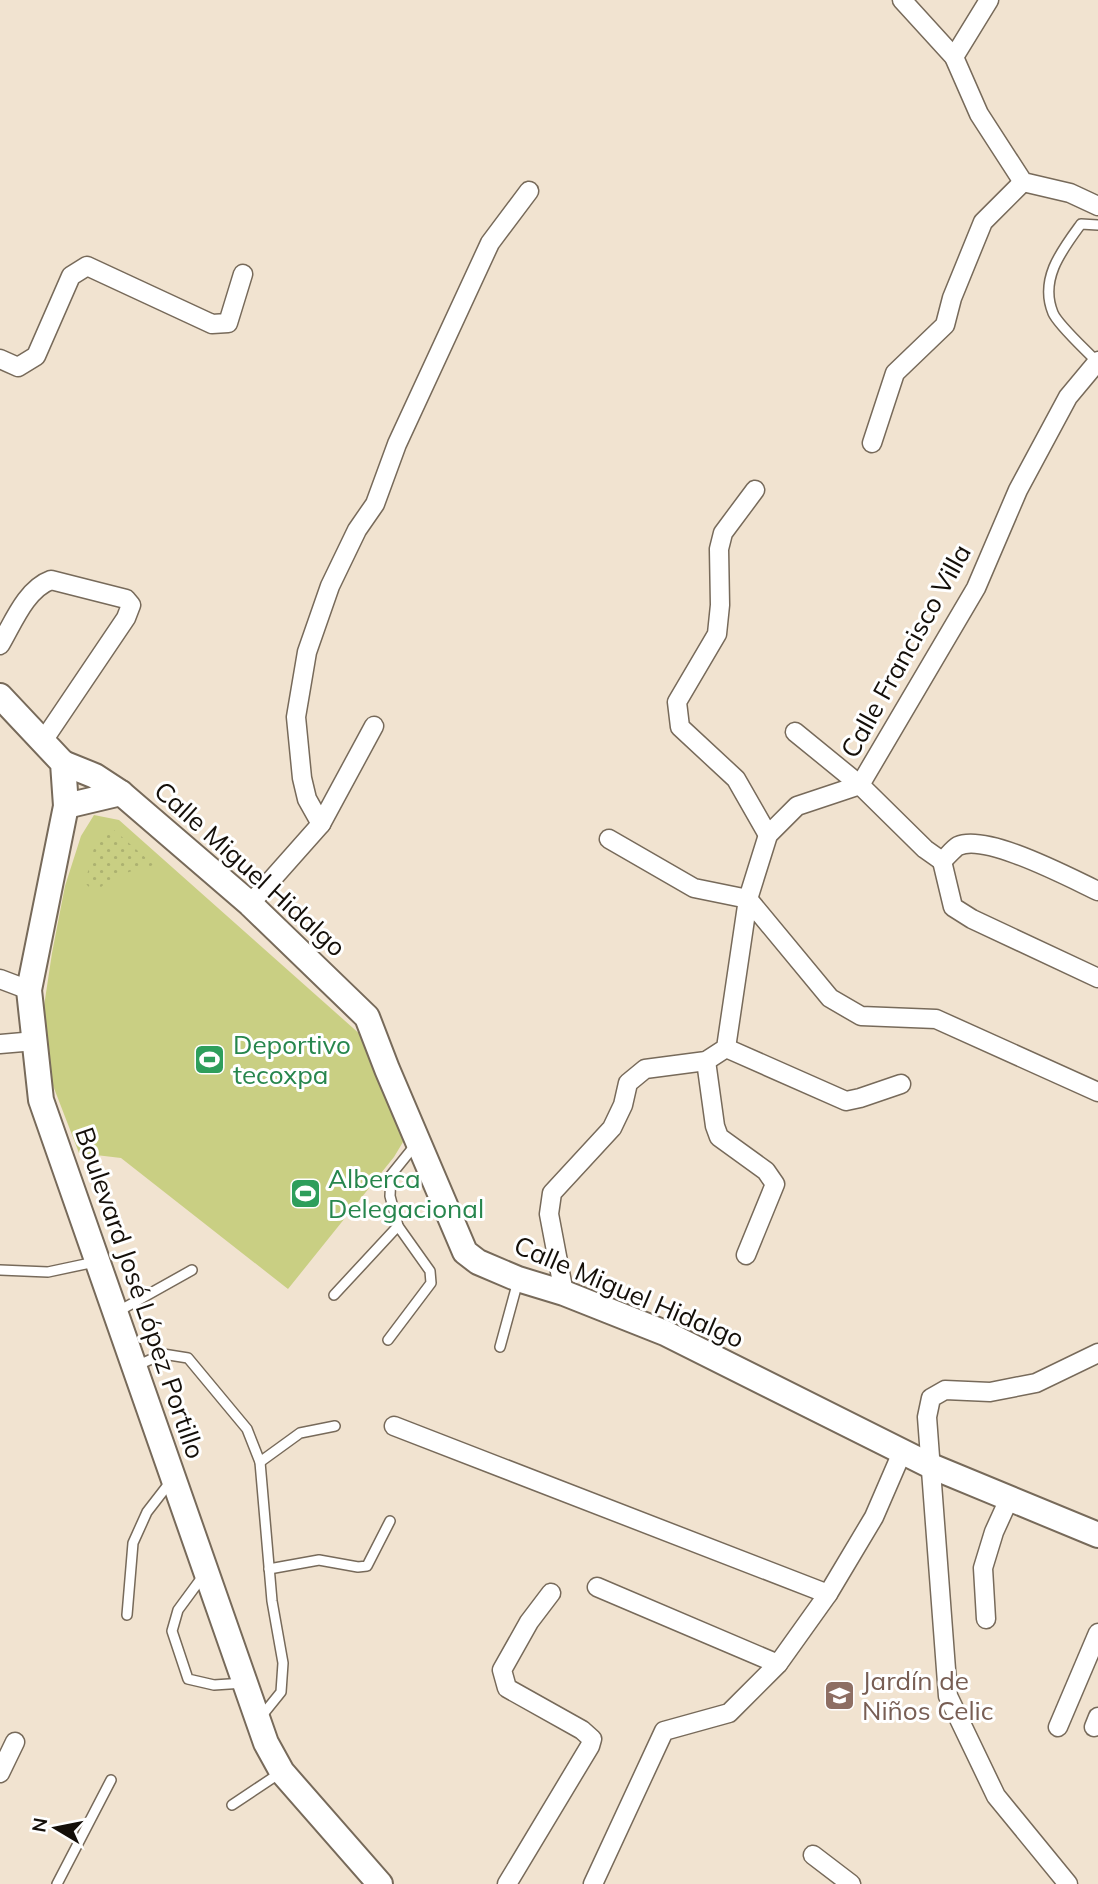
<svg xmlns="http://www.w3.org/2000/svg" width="1098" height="1884" font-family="Mulish,sans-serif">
<defs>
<pattern id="park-dots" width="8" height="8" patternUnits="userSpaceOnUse" patternTransform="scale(1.75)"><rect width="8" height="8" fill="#c9cf83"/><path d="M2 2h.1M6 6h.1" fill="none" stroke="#acb170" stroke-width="1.8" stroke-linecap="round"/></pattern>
</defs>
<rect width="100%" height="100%" fill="#f1e3d0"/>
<path fill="#c9cf83" d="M94,815L119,820L362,1036L406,1137L394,1157L288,1289L121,1158L79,1153L52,1083L41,1026L52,953L65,886L81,836Z"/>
<path fill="url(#park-dots)" d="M114,830L154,865C134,871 113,874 98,890H92L85,883L95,844Z"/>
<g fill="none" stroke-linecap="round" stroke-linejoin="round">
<defs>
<g id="lane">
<path d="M1097,362C1087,351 1058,325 1053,313C1039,279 1062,250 1081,224L1098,225"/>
<path d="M398,1226L390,1196L391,1175L416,1144"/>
<path d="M0,1270L48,1272L95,1262"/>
<path d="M334,1295L398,1226L430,1271L431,1283L388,1340"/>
<path d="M117,1312L192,1270"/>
<path d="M500,1347L518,1281"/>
<path d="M136,1366L163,1354L188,1358L247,1429L260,1462L272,1601L283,1663L281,1692L260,1718"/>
<path d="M260,1462L300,1433L335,1426"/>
<path d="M269,1569L319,1560L358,1567L367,1566L390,1521"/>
<path d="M203,1576L178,1610L172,1631L188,1679L214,1685L244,1683"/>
<path d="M127,1615L133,1543L147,1512L171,1481"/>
<path d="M232,1805L280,1773"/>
<path d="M57,1884L111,1780"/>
</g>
<g id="street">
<path d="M902,0L954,57L979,114L1023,182L1070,193L1098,206"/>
<path d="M954,57L989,0"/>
<path d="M0,359L18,367L36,356L71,276L87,266L212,324L228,323L243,274"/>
<path d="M872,443L895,373L945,325L952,298L983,222L1023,182"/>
<path d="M755,490L723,533L719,549L720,605L717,634L677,702L680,727L736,779L768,835"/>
<path d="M0,645C13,623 26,589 51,580L126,599L131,605L126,618L43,741"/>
<path d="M795,732L860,785L925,849L942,861C947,857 953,849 958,846C986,833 1070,878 1098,891"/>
<path d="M321,824L374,726"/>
<path d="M609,839L694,888L748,899L830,998L861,1016L936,1019L1098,1092"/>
<path d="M942,861L953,907L972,919L1098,978"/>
<path d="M250,904L321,824L307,799L302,778L296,717L307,652L330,586L357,530L375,504L397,444L490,243L529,191"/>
<path d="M0,979L29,990"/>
<path d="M0,1044L35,1041"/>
<path d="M726,1048L846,1101L860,1098L901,1084"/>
<path d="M706,1061L715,1126L719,1137L766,1171L775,1184L746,1255"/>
<path d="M564,1293L549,1214L552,1193L612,1128L623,1105L628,1083L645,1069L706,1061L726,1048L748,899L768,835L797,806L860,785L976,588L1018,490L1068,397L1098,361"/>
<path d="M394,1426L828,1594"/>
<path d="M597,1587L778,1664"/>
<path d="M986,1619L983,1568L994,1532L1009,1499"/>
<path d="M1058,1727L1098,1633"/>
<path d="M1094,1727L1098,1717"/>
<path d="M0,1773L15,1742"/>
<path d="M813,1855L851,1884"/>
<path d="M507,1884L590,1746L592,1739L582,1730L507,1688L502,1670L529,1622L551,1593"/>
<path d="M593,1884L664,1731L729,1713L778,1664L828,1594L874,1517L903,1450"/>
<path d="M1068,1884L996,1796L948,1696L927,1417L931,1398L945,1390L990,1392L1036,1383L1098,1353"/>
</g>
<g id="secondary">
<path d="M0,696L63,763L66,806L29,990L41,1100L266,1743L282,1772L380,1884"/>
<path d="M63,763L95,776L121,793L250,904L367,1017L387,1069L465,1252L478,1262L518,1279L564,1293L665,1333L931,1466L1098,1535"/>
<path d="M66,806L121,793"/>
</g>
</defs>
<use href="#lane" stroke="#776a5a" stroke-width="12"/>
<use href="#street" stroke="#776a5a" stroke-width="21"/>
<use href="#secondary" stroke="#776a5a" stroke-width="28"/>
<use href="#lane" stroke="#fff" stroke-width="9"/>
<use href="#street" stroke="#fff" stroke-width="18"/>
<use href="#secondary" stroke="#fff" stroke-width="24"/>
</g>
<defs>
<symbol id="stadium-square" viewBox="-11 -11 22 22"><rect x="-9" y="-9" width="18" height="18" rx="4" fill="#2e9e5b" stroke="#fff"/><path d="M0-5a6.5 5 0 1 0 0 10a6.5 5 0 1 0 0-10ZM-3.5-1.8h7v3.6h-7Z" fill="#fff"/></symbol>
<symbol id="school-square" viewBox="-11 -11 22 22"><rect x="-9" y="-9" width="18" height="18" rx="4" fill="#8d6e63" stroke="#fff"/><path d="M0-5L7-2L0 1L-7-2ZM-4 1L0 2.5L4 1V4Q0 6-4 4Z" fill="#fff"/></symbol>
</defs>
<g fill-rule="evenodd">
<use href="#stadium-square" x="192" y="1042" width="35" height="35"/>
<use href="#stadium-square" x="288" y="1176" width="35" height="35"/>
<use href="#school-square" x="822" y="1678" width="35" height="35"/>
</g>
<g text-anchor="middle" stroke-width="6" stroke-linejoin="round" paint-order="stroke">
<g font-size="26" fill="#140f09" stroke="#fff">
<text transform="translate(906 651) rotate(-61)" y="9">Calle Francisco Villa</text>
<text transform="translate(250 869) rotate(42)" y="9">Calle Miguel Hidalgo</text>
<text transform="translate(629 1292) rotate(23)" y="9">Calle Miguel Hidalgo</text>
<text transform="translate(140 1293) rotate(71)" y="9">Boulevard José López Portillo</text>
</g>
<g font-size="26" fill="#27864d" stroke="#fff" text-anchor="start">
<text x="233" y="1054">Deportivo<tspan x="233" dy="30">tecoxpa</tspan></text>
<text x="328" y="1188">Alberca<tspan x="328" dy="30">Delegacional</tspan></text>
</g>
<g font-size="26" fill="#785e54" stroke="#fff" text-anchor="start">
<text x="862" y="1690">Jardín de<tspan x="862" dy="30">Niños Celic</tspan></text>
</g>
</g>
<g transform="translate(56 1828) rotate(280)" stroke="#ffffff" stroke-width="5" paint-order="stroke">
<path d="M0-5L12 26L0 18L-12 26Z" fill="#140f09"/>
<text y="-10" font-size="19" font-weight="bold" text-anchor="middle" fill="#140f09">N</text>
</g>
</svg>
